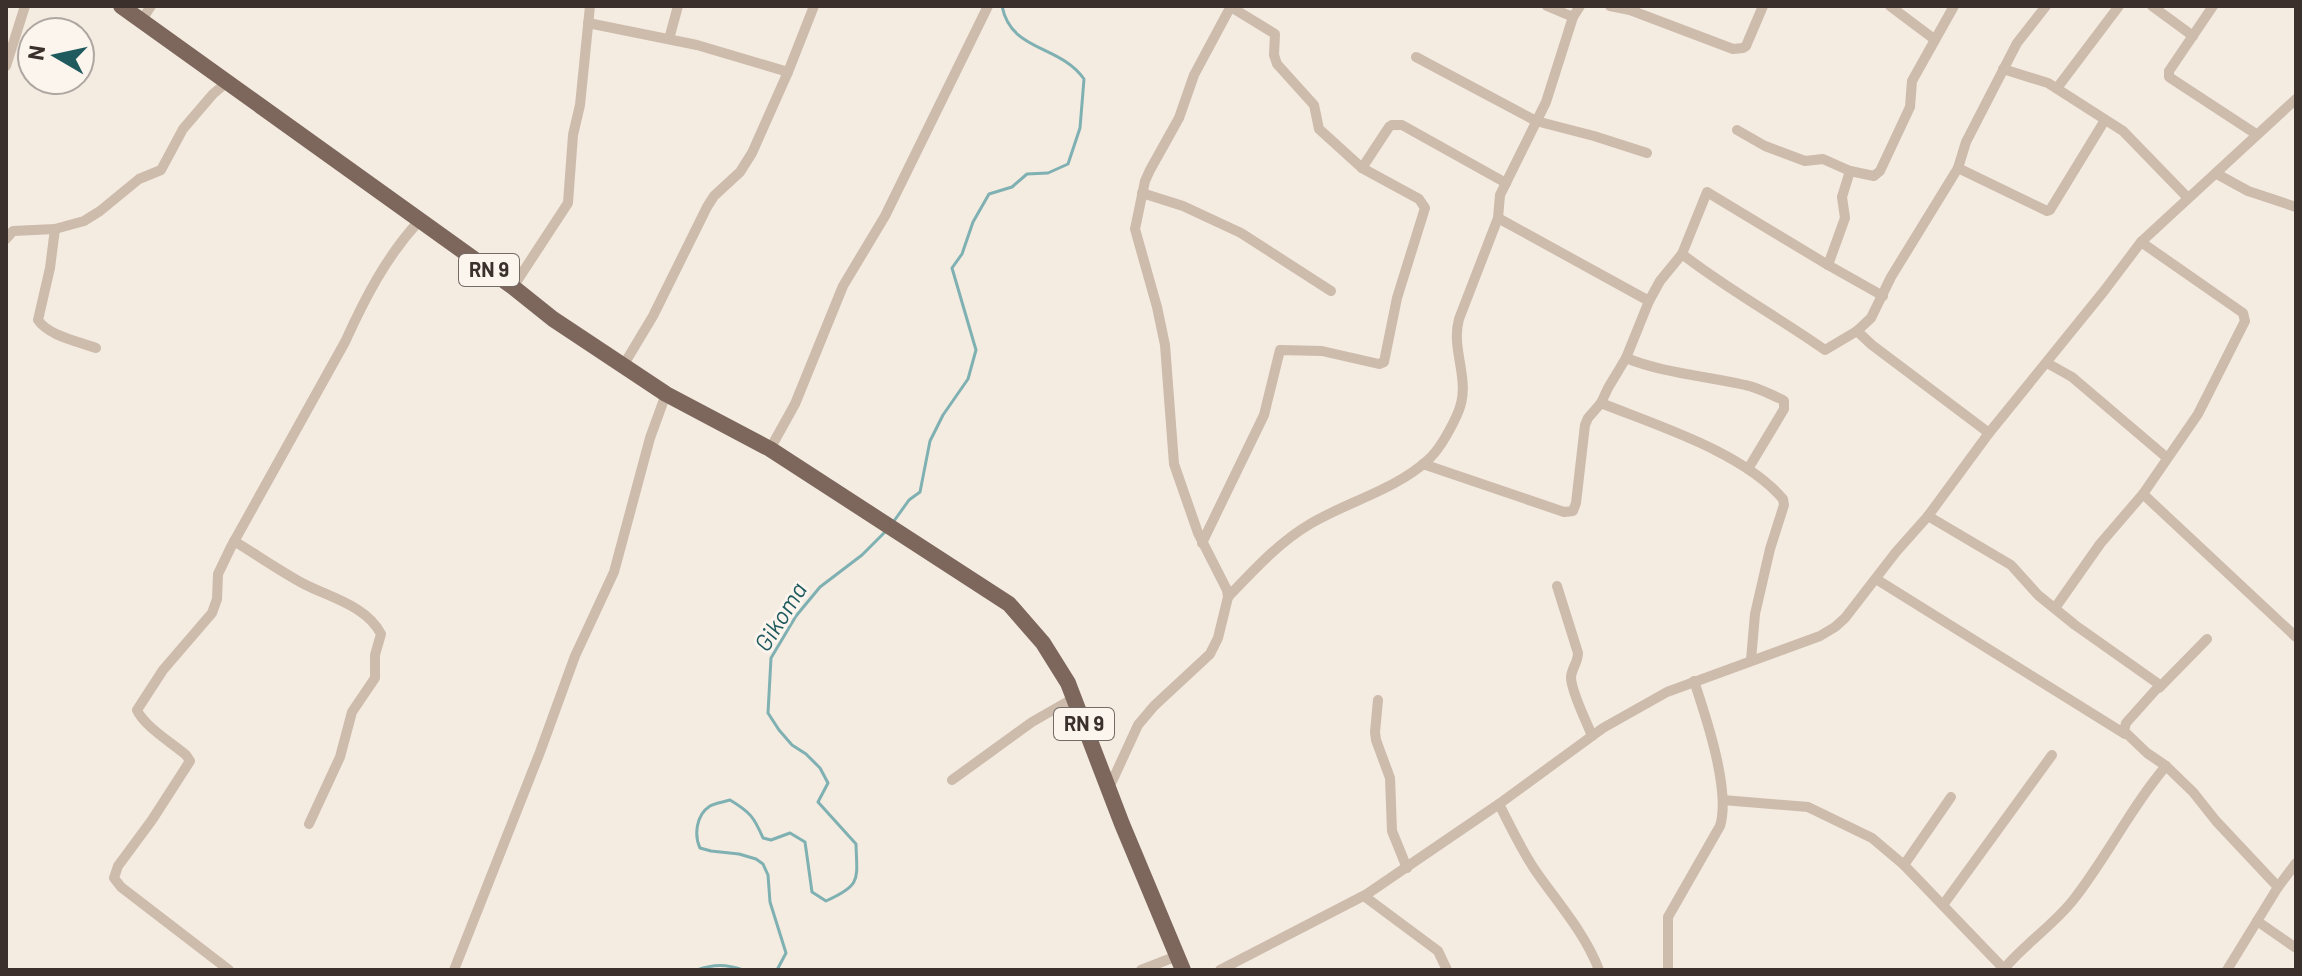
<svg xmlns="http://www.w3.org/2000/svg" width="2302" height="976" font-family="Barlow,sans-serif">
<rect width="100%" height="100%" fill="#f4ebe1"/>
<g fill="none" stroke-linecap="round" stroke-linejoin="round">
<g stroke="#7fb0b2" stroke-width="3">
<path d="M894,521L909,500L920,492L930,441L943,415L968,379L976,350L952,268L962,254L973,222L989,194L1012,187L1027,174L1048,173L1068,164L1080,128L1084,79C1059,44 1011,52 1002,6"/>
<path d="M697,970C714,964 726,964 743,970"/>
<path d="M777,970L786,953L770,902L768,875L763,864L756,859L739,854L711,851L700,848C694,835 696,815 710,806C715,803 724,802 730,800C750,812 754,817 763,838L771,840L790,833L805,842L812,892L826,901C862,885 857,880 856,844L818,802L828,783L820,768L806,754L792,745L779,730L768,713L771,658L796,616L820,587L862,555L887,530"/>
</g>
<g stroke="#cdbbac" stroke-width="10">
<path d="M1547,6L1573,17"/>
<path d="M1610,6L1630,10L1733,49L1743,48L1746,46L1763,6"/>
<path d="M1890,6L1934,39"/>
<path d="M2152,6L2193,36"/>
<path d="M2213,6L2169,71V77L2256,134"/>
<path d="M1231,7L1275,34L1274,55L1277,64L1314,105L1319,129L1362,168"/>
<path d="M141,21L151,6"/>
<path d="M588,23L697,45L788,72"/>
<path d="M669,39L678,6"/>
<path d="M1416,57L1536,121L1594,136L1647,153"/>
<path d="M6,66L25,6"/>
<path d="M2003,69L2048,83L2123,131L2188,198"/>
<path d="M2057,88L2119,6"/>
<path d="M1737,130L1765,146L1805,161L1823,159L1850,171"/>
<path d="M1958,168L2047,211L2050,210L2105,120"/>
<path d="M2217,174L2248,191L2296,207"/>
<path d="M1142,193L1183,206L1241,233L1331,291"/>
<path d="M1498,218L1649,301L1660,281L1682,254C1727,289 1778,317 1825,350L1857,331"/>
<path d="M55,229L50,268L38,320C49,336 77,341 96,348"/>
<path d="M6,239L13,231L55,229L84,221L100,211L139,179L161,170L183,129L213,94L226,83"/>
<path d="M1682,254L1707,192L1828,265"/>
<path d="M513,287L568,203L573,135L580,105L590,6"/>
<path d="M1883,296L1828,265L1845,218L1842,197L1850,171L1874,176L1880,171L1910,107L1912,81L1954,6"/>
<path d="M1626,358L1649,301"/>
<path d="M2047,363L2072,377L2166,457"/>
<path d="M623,366L653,316L707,207L714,196L740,172L752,153L788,72L814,6"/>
<path d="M1601,403C1658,426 1743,452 1783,499L1784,505L1770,549L1755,614L1751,660"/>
<path d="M1989,433L1872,345L1857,331L1871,318L1891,277L1958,168L1966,142L2017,43L2046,6"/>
<path d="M770,449L795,404L843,286L885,216L988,6"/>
<path d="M1423,464L1564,512L1573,511L1576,503L1585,425L1588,418L1601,403L1608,388L1626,358C1663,373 1706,376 1745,385C1757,387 1769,394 1781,399L1784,401V409L1748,469"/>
<path d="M2143,494L2296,637"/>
<path d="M1928,516L2011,565L2038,595L2075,625L2160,685L2126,723L2124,731L2147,753L2166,766C2131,807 2107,857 2074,899C2053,926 2024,944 2003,970"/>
<path d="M234,541C257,555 280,571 304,584C329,597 367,606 381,634L375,655V678L352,712L340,757L309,824"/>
<path d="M1202,543L1264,415L1280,350L1322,351L1379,364L1384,362L1397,298L1425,208L1419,199L1362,168L1389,127L1392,125H1402L1506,183"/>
<path d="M1876,579L2125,734"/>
<path d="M1557,586L1578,653C1578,663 1571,669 1571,678C1572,694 1586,720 1592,736"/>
<path d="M1228,597C1254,570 1278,543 1310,524C1347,502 1395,490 1428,460C1440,449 1450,430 1457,415C1473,381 1450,352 1459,319L1498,218L1500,195L1546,102L1573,17L1580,6"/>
<path d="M2055,608L2100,544L2143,494L2198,414L2245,321L2243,313L2141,242"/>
<path d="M2159,688L2207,639"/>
<path d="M1378,700L1375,732L1376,740L1390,778L1392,831L1407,868"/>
<path d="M2166,766L2193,792L2216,821L2278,887"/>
<path d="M952,780L1032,722L1074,698"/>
<path d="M1109,788L1138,725L1154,706L1210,654L1218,638L1228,597L1227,590L1198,533L1174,464L1165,345L1157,307L1135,229L1145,181L1150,170L1179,118L1194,75L1231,6"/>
<path d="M1723,800L1808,807L1872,838L1904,865L2005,970"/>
<path d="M1499,804C1510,826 1521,849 1535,870C1557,902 1585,933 1599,970"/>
<path d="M1904,865L1951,797"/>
<path d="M1364,896L1438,951L1447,970"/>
<path d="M1943,905L2052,755"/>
<path d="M2257,921L2296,948"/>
<path d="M229,970L121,887L114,878L118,866L152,820L190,761L186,755C172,743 144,726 137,710L163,670L212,613L217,599L218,574L231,547L345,342C365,298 386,257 419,221"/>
<path d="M454,970L540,752L575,656L614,572L650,438L666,394"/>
<path d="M1141,970L1177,956"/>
<path d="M1220,970L1367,894L1499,804L1603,728L1667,692L1820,636L1835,627L1845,618L1896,552L1928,516L1989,433L2104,291L2141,242L2296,99"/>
<path d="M1668,970V917L1720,826C1731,791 1706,717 1694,681"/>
<path d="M2227,970L2278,887L2296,863"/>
</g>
<path stroke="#7d675c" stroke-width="16" d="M121,6L513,287L553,319L666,394L770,449L1009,604L1043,643L1068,683L1122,824L1183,970"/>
</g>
<g text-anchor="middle" stroke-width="6" stroke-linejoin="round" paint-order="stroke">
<g fill="#fbf5ee" stroke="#756b66" stroke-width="2">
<rect x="459" y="254" width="60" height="32" rx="6"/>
<rect x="1054" y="708" width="60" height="32" rx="6"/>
</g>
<g font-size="20" font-weight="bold" fill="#3b302b">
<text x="489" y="277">RN 9</text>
<text x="1084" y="731">RN 9</text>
</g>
<g font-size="24" font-style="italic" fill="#1f5a5e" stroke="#fbf5ee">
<text transform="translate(781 617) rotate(-58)" y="8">Gikoma</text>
</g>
</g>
<rect width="2302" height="976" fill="none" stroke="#3b302b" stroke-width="16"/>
<g transform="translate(56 56) rotate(279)"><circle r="38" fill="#fbf5ee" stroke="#aea6a0" stroke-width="2"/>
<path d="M0-6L14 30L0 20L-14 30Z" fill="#1f5a5e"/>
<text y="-12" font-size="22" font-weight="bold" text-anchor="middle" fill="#3b302b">N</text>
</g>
</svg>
